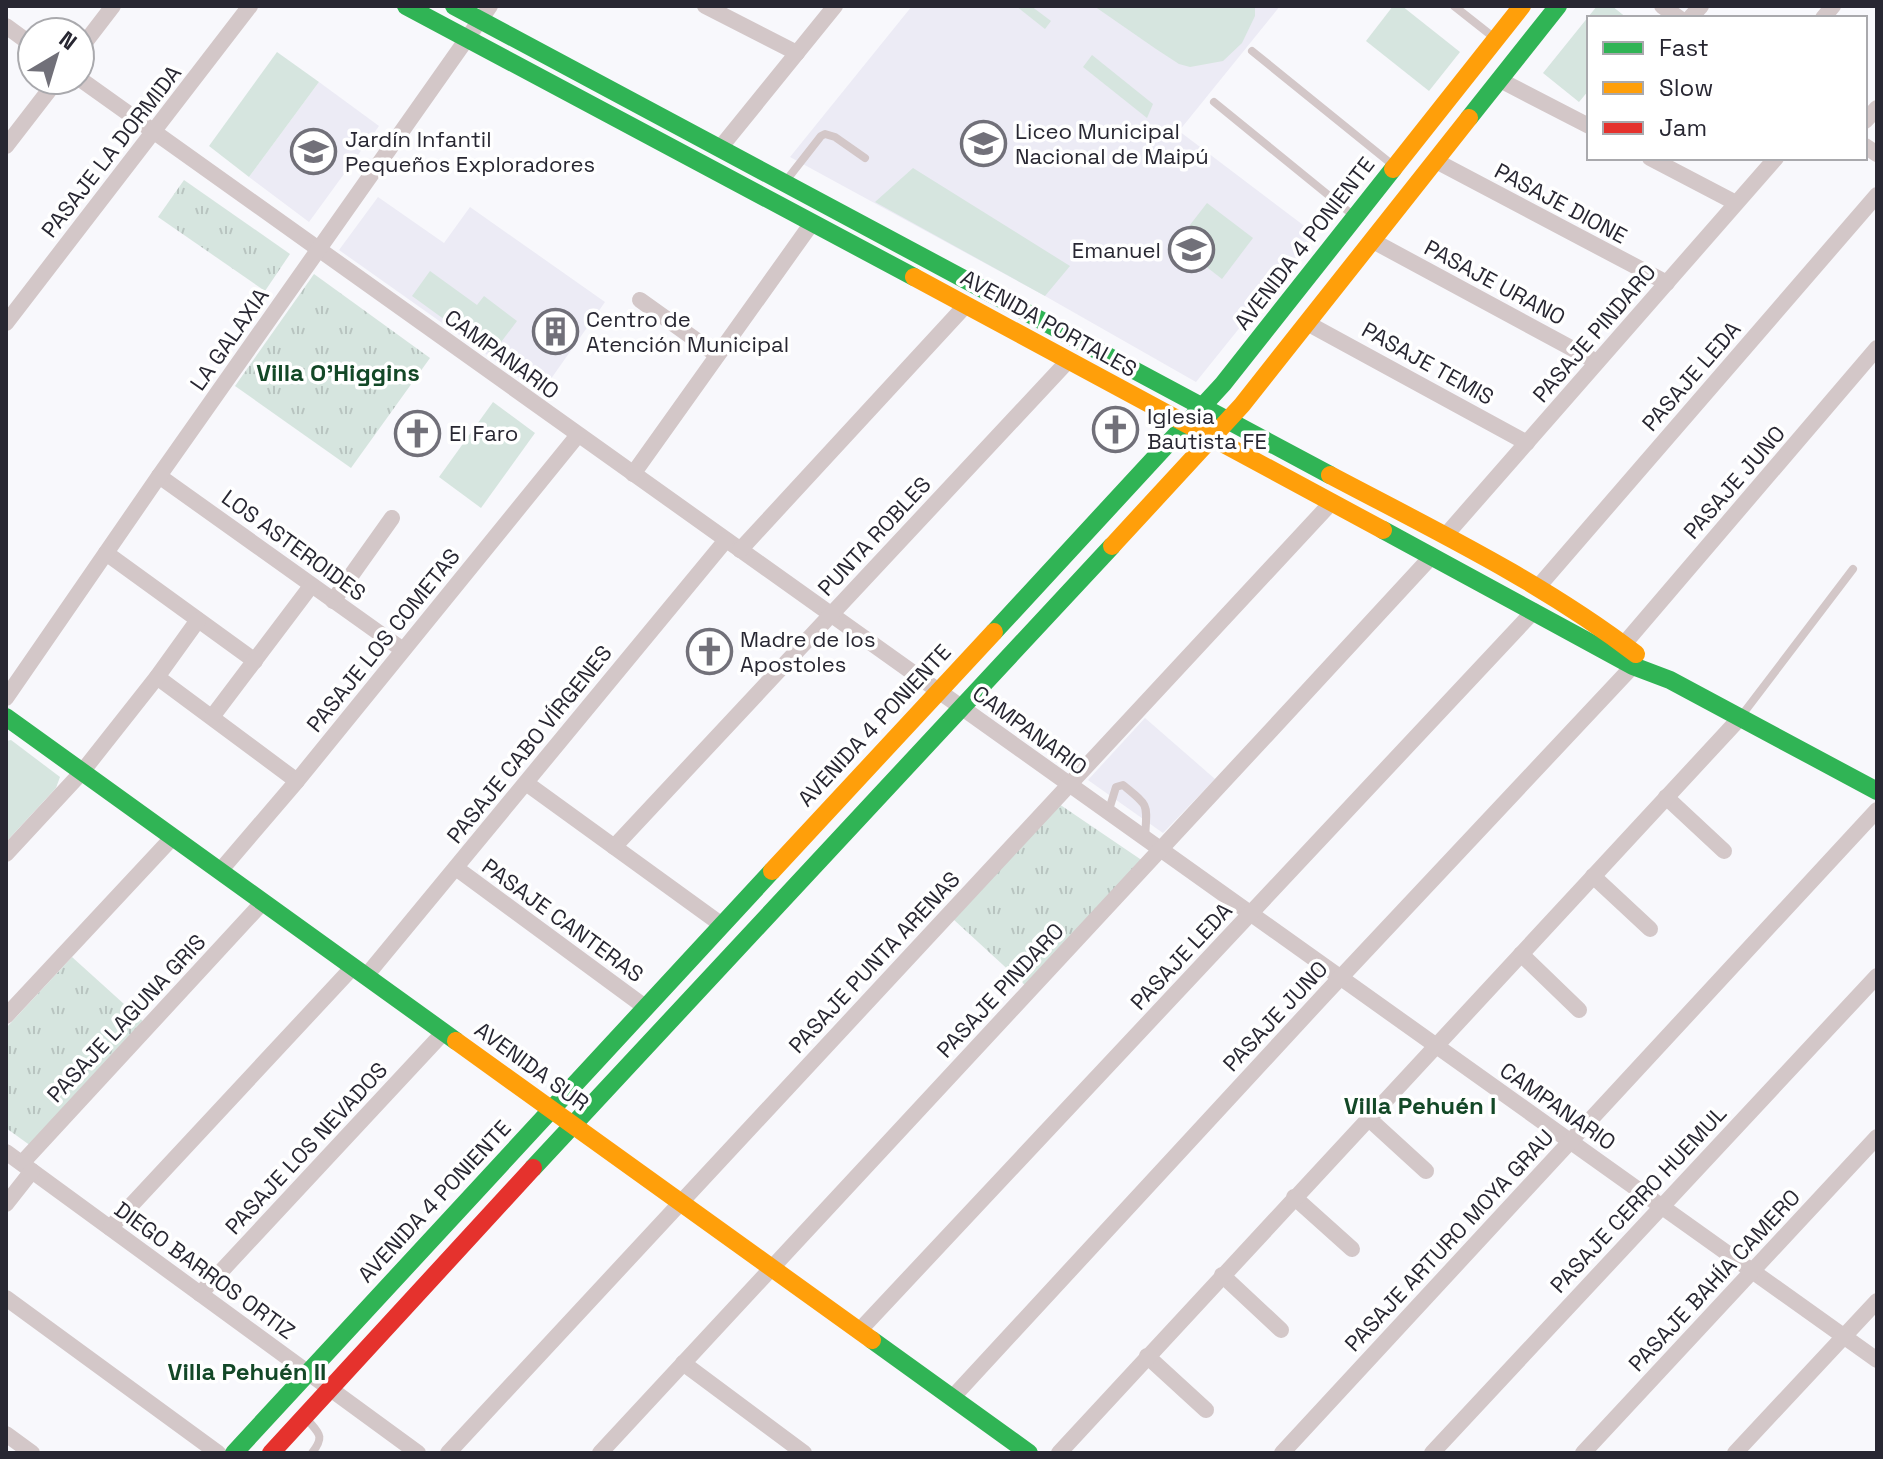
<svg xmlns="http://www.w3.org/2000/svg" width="1883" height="1459" font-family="'Space Grotesk',sans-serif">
<defs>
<pattern id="park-tufts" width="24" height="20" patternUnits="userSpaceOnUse" patternTransform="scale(2)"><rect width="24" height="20" fill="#d6e5df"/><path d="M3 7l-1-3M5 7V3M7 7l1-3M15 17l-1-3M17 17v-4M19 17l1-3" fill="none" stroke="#b8c4c0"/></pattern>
</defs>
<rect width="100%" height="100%" fill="#f8f8fc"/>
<g fill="#ecebf5">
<path d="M912,6H1280L1179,131L1315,234L1196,382L1045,296L790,157Z"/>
<path d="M319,82L379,126L309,222L249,177Z"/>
<path d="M378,197L444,243L470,207L605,302L541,393L339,250Z"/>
<path d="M1145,718L1215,779L1163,833L1088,780Z"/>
</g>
<g fill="#d6e5df">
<path d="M1016,6H1031L1051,21L1045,29Z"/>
<path d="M1094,6H1255V16L1242,43L1223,61L1190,67L1179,64L1156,49Z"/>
<path d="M1393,6H1402L1460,52L1429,91L1366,41Z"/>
<path d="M1597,6H1612L1627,18H1589V90L1579,102L1543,73Z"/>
<path d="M277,52L319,82L249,177L209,146Z"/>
<path d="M1092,55L1153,104L1147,118L1083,67Z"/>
<path d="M913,168L1070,266L1045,296L875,202Z"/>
<path d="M1207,203L1253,238L1222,279L1176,243Z"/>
<path d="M430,271L477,305L484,296L517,321L492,354L412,296Z"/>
<path d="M493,402L535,433L481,508L439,477Z"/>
<path d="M11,740L60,777L56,788L6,842V741Z"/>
</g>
<g fill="url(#park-tufts)">
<path d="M184,180L290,254L265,291L158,217Z"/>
<path d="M314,274L430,358L351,468L235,386Z"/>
<path d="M1059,804L1143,861L1026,986L953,919Z"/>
<path d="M72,957L145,1023L31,1146L6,1128V1028Z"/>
</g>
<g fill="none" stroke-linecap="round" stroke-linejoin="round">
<g stroke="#d3c7c8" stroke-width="8">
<path d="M1454,6L1492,36"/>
<path d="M1252,51L1394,166"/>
<path d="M1214,102L1354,216"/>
<path d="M785,182L821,136L825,134L835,137L865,158"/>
<path d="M1742,715L1853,569"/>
<path d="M1108,813L1116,787L1123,785C1150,807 1147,803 1145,838"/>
<path d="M306,1418C318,1433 326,1435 312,1453"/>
</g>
<g stroke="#d3c7c8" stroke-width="16">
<path d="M705,6L797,53"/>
<path d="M1662,6L1679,18"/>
<path d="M1690,18L1701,6"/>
<path d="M1823,18L1833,6"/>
<path d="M6,26L32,45"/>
<path d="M80,49L113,6"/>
<path d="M80,79L1877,1360"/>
<path d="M1500,80L1589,126"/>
<path d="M1865,121L1877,108"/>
<path d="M6,146L57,80"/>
<path d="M1865,146L1877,154"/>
<path d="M720,148L835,6"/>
<path d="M1650,158L1736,203"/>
<path d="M1436,161L1667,283"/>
<path d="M1373,241L1597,362"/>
<path d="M640,300L717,355"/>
<path d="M6,323L250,6"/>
<path d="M1307,323L1527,443"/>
<path d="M633,474L812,223"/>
<path d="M159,476L403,650"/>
<path d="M1445,536L1776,158"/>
<path d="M740,550L966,305"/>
<path d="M106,553L255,661"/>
<path d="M1538,587L1877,195"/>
<path d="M333,601L392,518"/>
<path d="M1624,644L1877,348"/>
<path d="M157,677L297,781"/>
<path d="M6,698L159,476L490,6"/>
<path d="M212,717L311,586"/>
<path d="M526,783L722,925"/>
<path d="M1666,797L1724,851"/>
<path d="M614,847L1068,361"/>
<path d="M6,854L82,772L157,677L198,620"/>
<path d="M456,868L645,1007"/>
<path d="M220,871L297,781L578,435"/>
<path d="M1593,876L1650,929"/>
<path d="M1521,954L1579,1010"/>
<path d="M366,976L726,540"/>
<path d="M6,1016L173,837"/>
<path d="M1368,1118L1426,1171"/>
<path d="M6,1152L418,1453"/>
<path d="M22,1163L263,902"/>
<path d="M1294,1197L1352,1249"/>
<path d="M6,1204L32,1171"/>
<path d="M110,1228L353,967"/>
<path d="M1222,1275L1281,1330"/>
<path d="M200,1294L444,1032"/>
<path d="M6,1298L218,1453"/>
<path d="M859,1331L1534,611"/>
<path d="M1147,1356L1206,1410"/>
<path d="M683,1363L804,1453"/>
<path d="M952,1398L1326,993L1633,666"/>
<path d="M6,1434L32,1453"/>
<path d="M448,1453L1332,502"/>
<path d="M600,1453C877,1153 1156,856 1432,556"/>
<path d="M1059,1453L1740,718"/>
<path d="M1282,1453L1877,810"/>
<path d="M1432,1453L1877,976"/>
<path d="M1583,1453L1877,1137"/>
<path d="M1735,1453L1877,1301"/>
</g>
<g stroke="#30b455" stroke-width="18">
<path d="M406,6L914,277"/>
<path d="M454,6L1330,475"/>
<path d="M1469,118L1558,6"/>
<path d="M1383,530L1633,666L1670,680L1877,791"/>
<path d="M994,632L1223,384L1393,169"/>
<path d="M6,717L456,1041"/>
<path d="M533,1168L1112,546"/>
<path d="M872,1340L1029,1453"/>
<path d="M234,1453L772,871"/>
</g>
<g stroke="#ff9f0a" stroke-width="18">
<path d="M1393,169L1522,6"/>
<path d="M914,277L1383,530"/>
<path d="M1330,475C1434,530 1542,582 1636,654"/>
<path d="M1112,546L1242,405L1469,118"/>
<path d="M772,871L994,632"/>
<path d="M456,1041L872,1340"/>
</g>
<path stroke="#e5322d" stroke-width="18" d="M271,1453L533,1168"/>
</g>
<defs>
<symbol id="school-ring" viewBox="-11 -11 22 22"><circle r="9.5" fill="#fff" stroke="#717079" stroke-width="1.5"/><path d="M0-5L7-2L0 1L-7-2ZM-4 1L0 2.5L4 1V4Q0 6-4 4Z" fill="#717079"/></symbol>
<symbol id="building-ring" viewBox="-11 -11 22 22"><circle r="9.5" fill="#fff" stroke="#717079" stroke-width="1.5"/><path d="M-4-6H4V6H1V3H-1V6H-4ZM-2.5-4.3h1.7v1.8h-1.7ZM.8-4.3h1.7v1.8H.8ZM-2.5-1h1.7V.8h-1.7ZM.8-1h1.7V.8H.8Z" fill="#717079"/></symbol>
<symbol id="church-ring" viewBox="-11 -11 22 22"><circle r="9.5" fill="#fff" stroke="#717079" stroke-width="1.5"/><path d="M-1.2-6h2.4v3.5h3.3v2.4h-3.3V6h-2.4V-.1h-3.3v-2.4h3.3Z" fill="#717079"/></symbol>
</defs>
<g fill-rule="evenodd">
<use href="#school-ring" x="958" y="118" width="51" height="51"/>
<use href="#school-ring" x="288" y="126" width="51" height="51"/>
<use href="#school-ring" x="1166" y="224" width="51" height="51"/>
<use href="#building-ring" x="530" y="306" width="51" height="51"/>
<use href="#church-ring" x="1090" y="404" width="51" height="51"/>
<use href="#church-ring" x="392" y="408" width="51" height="51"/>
<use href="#church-ring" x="684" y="626" width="51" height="51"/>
</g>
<g text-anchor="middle" stroke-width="7" stroke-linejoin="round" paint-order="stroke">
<g font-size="22" fill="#282732" stroke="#fff" text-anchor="start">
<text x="1015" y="139">Liceo Municipal<tspan x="1015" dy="25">Nacional de Maipú</tspan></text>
<text x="345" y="147">Jardín Infantil<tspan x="345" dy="25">Pequeños Exploradores</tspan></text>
<text x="1161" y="258" text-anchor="end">Emanuel</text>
<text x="586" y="327">Centro de<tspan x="586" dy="25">Atención Municipal</tspan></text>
<text x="1147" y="424">Iglesia<tspan x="1147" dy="25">Bautista FE</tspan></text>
<text x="449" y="441">El Faro</text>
<text x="740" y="647">Madre de los<tspan x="740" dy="25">Apostoles</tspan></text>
</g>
<g font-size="22" fill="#282732" stroke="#fff">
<text transform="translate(111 151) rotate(-52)" y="8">PASAJE LA DORMIDA</text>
<text transform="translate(1561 203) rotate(28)" y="8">PASAJE DIONE</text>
<text transform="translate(1304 243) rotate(-52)" y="8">AVENIDA 4 PONIENTE</text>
<text transform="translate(1495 282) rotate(28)" y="8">PASAJE URANO</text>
<text transform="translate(1049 323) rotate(29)" y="8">AVENIDA PORTALES</text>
<text transform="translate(1594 333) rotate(-49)" y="8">PASAJE PINDARO</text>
<text transform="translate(229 339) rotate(-55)" y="8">LA GALAXIA</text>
<text transform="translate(502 354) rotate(36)" y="8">CAMPANARIO</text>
<text transform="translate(1428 363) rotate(29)" y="8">PASAJE TEMIS</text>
<text transform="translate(1691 376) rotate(-49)" y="8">PASAJE LEDA</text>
<text transform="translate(1734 482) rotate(-49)" y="8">PASAJE JUNO</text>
<text transform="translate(874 536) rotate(-47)" y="8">PUNTA ROBLES</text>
<text transform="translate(294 545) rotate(36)" y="8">LOS ASTEROIDES</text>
<text transform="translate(383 640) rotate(-51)" y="8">PASAJE LOS COMETAS</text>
<text transform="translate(874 725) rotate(-47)" y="8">AVENIDA 4 PONIENTE</text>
<text transform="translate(1030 730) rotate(36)" y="8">CAMPANARIO</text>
<text transform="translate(529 744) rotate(-51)" y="8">PASAJE CABO VÍRGENES</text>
<text transform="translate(563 920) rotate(36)" y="8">PASAJE CANTERAS</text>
<text transform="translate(1181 956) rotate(-47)" y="8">PASAJE LEDA</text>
<text transform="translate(874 962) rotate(-47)" y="8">PASAJE PUNTA ARENAS</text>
<text transform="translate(1000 990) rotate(-47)" y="8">PASAJE PINDARO</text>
<text transform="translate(1275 1016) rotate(-47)" y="8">PASAJE JUNO</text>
<text transform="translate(126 1018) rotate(-47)" y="8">PASAJE LAGUNA GRIS</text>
<text transform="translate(532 1066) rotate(36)" y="8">AVENIDA SUR</text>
<text transform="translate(1558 1106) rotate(35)" y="8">CAMPANARIO</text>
<text transform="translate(306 1148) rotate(-47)" y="8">PASAJE LOS NEVADOS</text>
<text transform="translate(1638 1199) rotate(-47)" y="8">PASAJE CERRO HUEMUL</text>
<text transform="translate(434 1201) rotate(-47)" y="8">AVENIDA 4 PONIENTE</text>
<text transform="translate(1449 1240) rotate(-47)" y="8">PASAJE ARTURO MOYA GRAU</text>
<text transform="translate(205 1270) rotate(36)" y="8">DIEGO BARROS ORTIZ</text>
<text transform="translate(1714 1280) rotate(-47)" y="8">PASAJE BAHÍA CAMERO</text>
</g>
<g font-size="24" font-weight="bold" fill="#134827" stroke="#fff">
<text x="338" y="381">Villa O'Higgins</text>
<text x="1420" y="1114">Villa Pehuén I</text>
<text x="247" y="1380">Villa Pehuén II</text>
</g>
</g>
<rect width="1883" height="1459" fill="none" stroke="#282732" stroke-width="16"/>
<rect x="1587" y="16" width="280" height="144" fill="#ffffff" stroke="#a9a9ad" stroke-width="2"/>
<rect x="1603" y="42" width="40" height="12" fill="#30b455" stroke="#a9a9ad" stroke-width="2"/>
<text x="1659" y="56" font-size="24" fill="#282732">Fast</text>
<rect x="1603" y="82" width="40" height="12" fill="#ff9f0a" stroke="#a9a9ad" stroke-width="2"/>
<text x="1659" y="96" font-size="24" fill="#282732">Slow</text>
<rect x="1603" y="122" width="40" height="12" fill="#e5322d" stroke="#a9a9ad" stroke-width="2"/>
<text x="1659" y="136" font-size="24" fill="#282732">Jam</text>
<g transform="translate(56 56) rotate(38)"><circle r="38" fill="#ffffff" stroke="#a9a9ad" stroke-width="2"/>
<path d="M0-6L14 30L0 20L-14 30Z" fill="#717079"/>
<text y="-12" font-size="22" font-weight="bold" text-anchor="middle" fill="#282732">N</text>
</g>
</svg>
